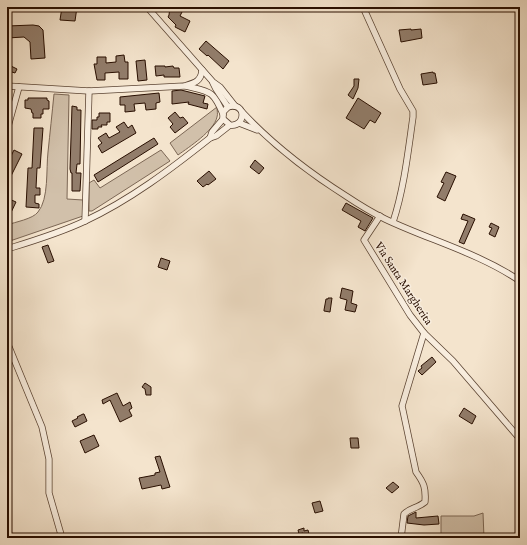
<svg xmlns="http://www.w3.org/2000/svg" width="527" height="545" font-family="'IM FELL English',serif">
<rect width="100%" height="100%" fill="#f4e4cd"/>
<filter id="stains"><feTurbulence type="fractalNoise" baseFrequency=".005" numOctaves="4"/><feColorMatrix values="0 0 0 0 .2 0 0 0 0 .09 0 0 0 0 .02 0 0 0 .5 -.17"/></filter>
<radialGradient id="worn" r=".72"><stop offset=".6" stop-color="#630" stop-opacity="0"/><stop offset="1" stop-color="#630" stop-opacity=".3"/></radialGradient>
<g fill="#d1c0aa" stroke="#7c6755">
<path d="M54,94L69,95L67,199L83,200V216L7,242V225C15,222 33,219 38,212C49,199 46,169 48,152C50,133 52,114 54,94Z"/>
<path d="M217,107C217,111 218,114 217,117C214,131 189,147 178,155L170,143Z"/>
<path d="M161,150L170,161L92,211H89V183L94,180L100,188Z"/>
<path d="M483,513L484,538H436L441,533V516H474Z"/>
</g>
<g fill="#927d6b" stroke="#280e00">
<path d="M62,7H77L75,21L60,20Z"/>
<path d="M170,7H179V10H183L180,16L190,21L185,32L175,27L176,25L168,17L169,15Z"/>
<path d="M33,25L39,26L43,30L45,58L31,59L30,42L24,37L7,38V26Z"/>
<path d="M411,29V30L421,29L422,38L401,42L399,30Z"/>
<path d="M206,41L229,61L223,69L208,55L207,56L199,49Z"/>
<path d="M124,55L125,62H128V79H119V72L105,73V80H97L94,64H97V57H106V63L116,62V56Z"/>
<path d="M145,60L147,80L138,81L136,61Z"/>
<path d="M7,64L17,69L15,73L12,72L10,76L7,74Z"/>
<path d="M155,66H165V67L173,66L174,68H179L180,77H164V75L156,76Z"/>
<path d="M433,72V73H435L437,83L423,85L421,74Z"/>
<path d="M354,79H359L358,88L353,99L348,95L354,86Z"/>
<path d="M181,90L205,96L203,103L208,104L207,109L188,104L189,102L172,104V91Z"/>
<path d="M159,93L160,102L156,103V109L146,110L145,103L134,104L135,111L125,112V105H120V97Z"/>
<path d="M28,98H47V100L49,101V109H43V114H41V118H33V113H32L31,109L25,108V100H28Z"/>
<path d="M358,98L381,113L375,123L370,120L364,129L346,118Z"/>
<path d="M72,106L77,107V110H81L80,164H77L76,173H81L80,191H72V173H71L70,169Z"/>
<path d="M175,112L180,118L183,117L188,123L175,133L170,127L173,124L168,118Z"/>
<path d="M99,113H110V122H107V125H101L102,127H98V129H92V120H97V117H99Z"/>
<path d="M124,122L128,128L132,125L136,133L102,153L98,146L102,143L98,138L106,133L109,138L120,132L116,127Z"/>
<path d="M34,128H43L40,168H37L36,188H40V195H35V203L39,204V208L26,207L28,168H32Z"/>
<path d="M154,138L158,144L98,182L94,175Z"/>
<path d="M14,150L22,154L7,184V164Z"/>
<path d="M255,160L264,168L259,174L250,167Z"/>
<path d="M209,171L216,179L208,185L207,184L203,187L197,181Z"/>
<path d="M446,172L456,176L445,201L437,197L444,183L441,182Z"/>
<path d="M7,198L16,202L7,221Z"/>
<path d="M346,203L373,218L365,231L358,227L361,221L342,210Z"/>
<path d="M463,214L475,219L464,244L459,242L468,221L461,219Z"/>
<path d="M491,223L499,227L495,237L489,234L492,228L489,227Z"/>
<path d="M48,245L54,261L48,263L42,247Z"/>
<path d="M161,258L170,261L167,270L158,267Z"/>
<path d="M342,288L353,291L351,303L357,305L355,312L345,310L347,300L340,298Z"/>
<path d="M328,298H332L330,312L324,311V310L326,299H328Z"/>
<path d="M432,357L436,362L422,375L418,371L422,368L421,366Z"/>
<path d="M145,383L151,387V395H146L145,389L142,387Z"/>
<path d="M117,393L123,406L130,402L132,408L129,410L132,416L120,422L110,400L103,404L102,400Z"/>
<path d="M464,408L476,416L472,424L459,416Z"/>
<path d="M83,414H84L87,421L75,427L72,421L78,418L77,417Z"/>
<path d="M94,435L99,446L85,453L80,441Z"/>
<path d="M350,438H358L359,448H351Z"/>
<path d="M160,456L170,487L162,489L161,485L142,489L139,478L155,475V473L160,472L155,457Z"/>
<path d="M393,482L399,487L392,493L386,488Z"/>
<path d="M320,501L323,511L315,513L312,503Z"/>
<path d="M416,512V518L438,516L439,524L424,525L407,523L408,516Z"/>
<path d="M304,528V531L308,530L310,538H304L303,533L299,534L298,530Z"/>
</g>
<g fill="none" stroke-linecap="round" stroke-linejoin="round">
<defs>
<g id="minor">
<path d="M147,7L213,82L220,87L235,106"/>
<path d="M363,7L400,89L413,111V117C408,152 404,189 393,222"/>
<path d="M213,83L216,89L228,107"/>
<path d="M7,86L89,91L184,86C194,83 201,82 202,70"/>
<path d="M186,86C210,92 213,90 223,114"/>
<path d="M242,112C273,145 308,172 346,196C358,204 371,212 385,219C429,240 479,253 520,281"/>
<path d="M239,123L257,130"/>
<path d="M7,130L19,87"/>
<path d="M210,138L212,132L223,119"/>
<path d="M380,216L364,240L410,315L424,333L402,406L416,472C424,483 426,488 425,502C418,508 410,508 404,514L401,538"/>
<path d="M85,221L89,91"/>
<path d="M7,249C33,241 60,233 85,221C130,200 171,169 210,138L216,136L230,125C238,126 243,121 242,112C239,106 234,105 228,107L223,112V119L230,125"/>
<path d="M424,333L453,361L520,439"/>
<path d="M7,342L42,427L49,459V493L62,538"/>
</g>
</defs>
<use href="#minor" stroke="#5b4433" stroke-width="7"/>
<use href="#minor" stroke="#f8edde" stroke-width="5.5"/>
</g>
<g text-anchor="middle" stroke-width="3" stroke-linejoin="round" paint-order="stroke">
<g font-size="11" fill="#280e00" stroke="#f8edde">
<text transform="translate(404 283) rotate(57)" y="4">Via Santa Margherita</text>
</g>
</g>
<rect width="527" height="545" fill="none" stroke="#f4e4cd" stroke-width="24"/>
<rect x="8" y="8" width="511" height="529" fill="none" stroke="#280e00" stroke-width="2"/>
<rect x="12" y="12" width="503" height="521" fill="none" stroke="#280e00"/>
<rect width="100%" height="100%" filter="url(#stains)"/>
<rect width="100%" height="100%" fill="url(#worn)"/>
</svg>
